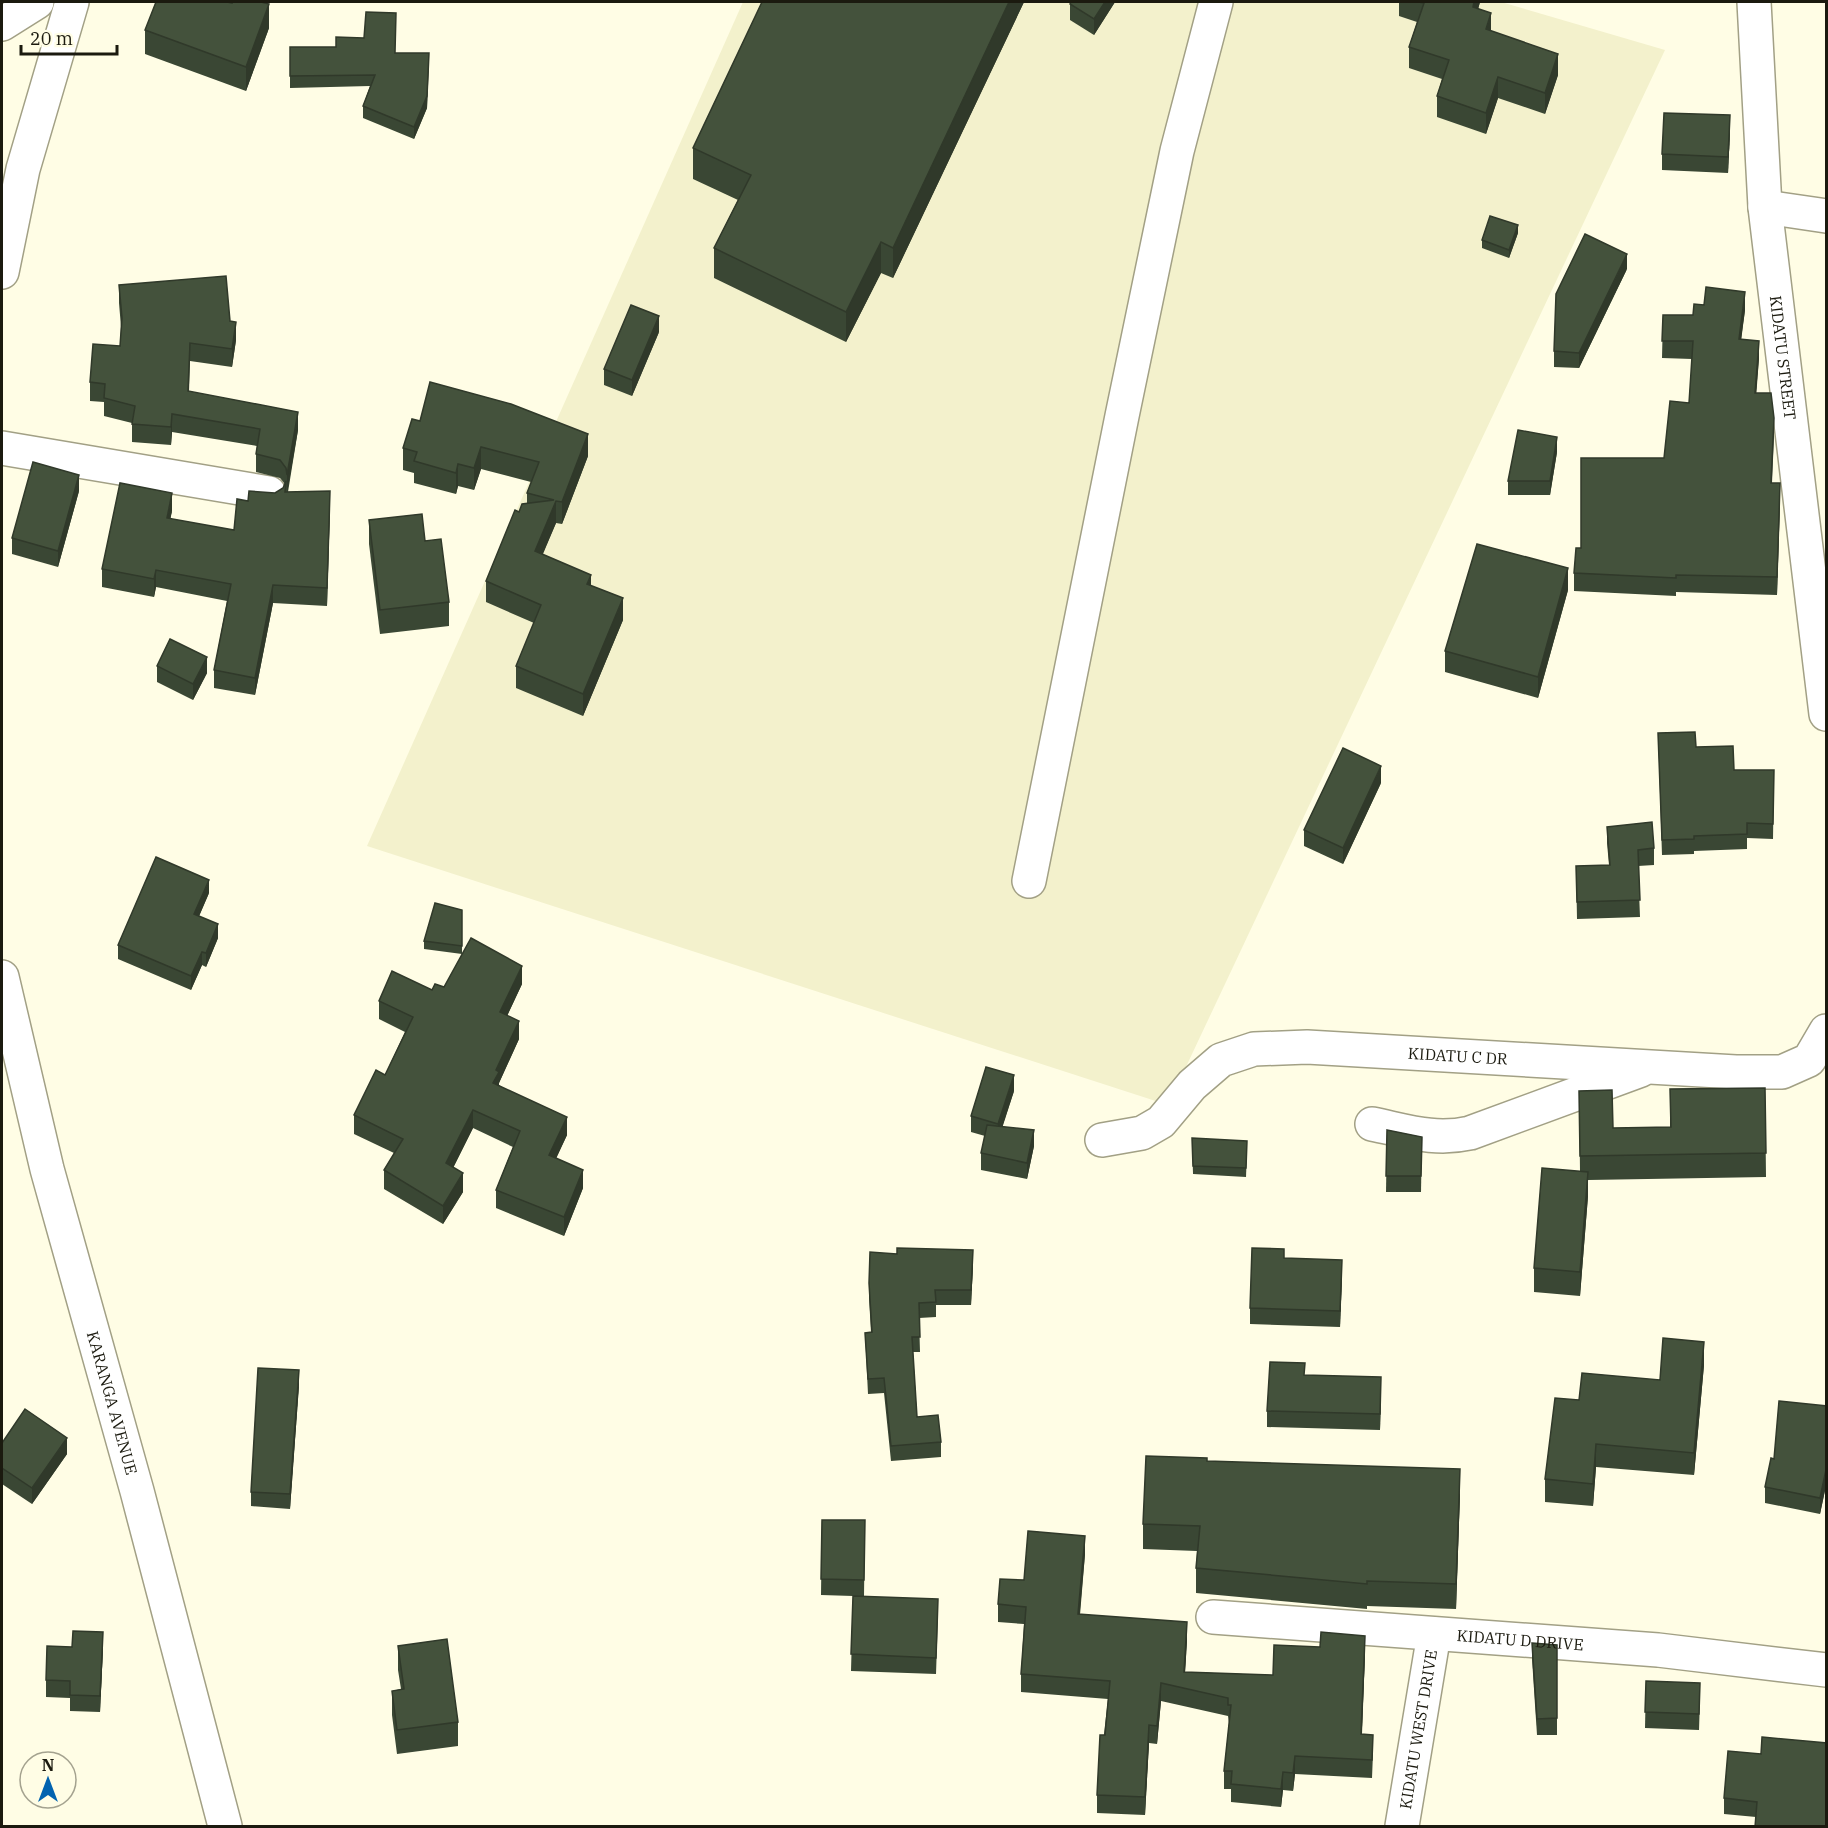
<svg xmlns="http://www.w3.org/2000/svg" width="1828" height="1828" font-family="'IBM Plex Serif',serif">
<rect width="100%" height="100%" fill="#fffde5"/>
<path fill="#f3f1cc" d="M743,2H1501L1665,50L1168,1105L367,846Z"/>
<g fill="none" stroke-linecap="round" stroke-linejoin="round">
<defs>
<g id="minor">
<path id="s1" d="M1754,2L1765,207L1826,714"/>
<path d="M2,24L37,2"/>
<path d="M1765,207L1826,216"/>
<path d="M2,272L23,169L72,2"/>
<path d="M2,448L269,493"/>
<path d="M1029,881L1122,416L1177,151L1216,2"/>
<path id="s2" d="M2,977L47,1169L137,1491L225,1826"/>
<path d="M1372,1124C1407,1131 1434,1141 1470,1133L1641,1070"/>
<path id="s3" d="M1102,1140L1142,1133L1161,1122L1192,1085L1221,1060L1254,1049L1307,1047L1736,1072H1782L1809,1060L1826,1031"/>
<path id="s4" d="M1213,1617L1658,1650L1826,1670"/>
<path id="s5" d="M1402,1826L1434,1634"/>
</g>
</defs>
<use href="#minor" stroke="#a2a085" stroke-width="36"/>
<use href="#minor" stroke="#fff" stroke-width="33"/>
</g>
<g fill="#3a4734">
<path d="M762,2H1024L893,278L881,273L846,342L714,278V248L738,200L693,179V148Z"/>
<path d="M1071,2H1115L1094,35L1070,20V4Z"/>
<path d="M1399,2H1480L1478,9L1491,31L1558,75L1545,114L1498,98L1486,134L1437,117V96L1442,79L1409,68V47L1417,22L1399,16Z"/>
<path d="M269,28L246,91L145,54V30Z"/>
<path d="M290,47L395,53L429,64L427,108L414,139L363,118V106L370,86L290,88Z"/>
<path d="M1730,132L1728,173L1662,170V154Z"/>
<path d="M1518,233L1509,258L1482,248V240Z"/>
<path d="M1627,269L1579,368L1554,367V351Z"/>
<path d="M119,285L230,321L236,340L232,367L190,361L189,392L298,430L288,492L330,508L327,606L273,603L255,695L214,688V670L227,601L156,587L154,597L102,587V569L172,511L170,519L234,530L248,501L275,493L283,488L285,484L280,478L256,472V454L257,446L172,432L171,445L132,442V423L104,416V402L90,401V382L120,346L121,327L119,303Z"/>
<path d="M1745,310L1741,339L1759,358L1756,393L1774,436L1772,483L1780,501L1777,595L1676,592V596L1574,591V573L1581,548L1664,458L1689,403L1692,359L1662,358L1663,315H1693Z"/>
<path d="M659,332L632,396L604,385V369Z"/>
<path d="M420,421L588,456L562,524L556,523L542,555L591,585L623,620L583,716L516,688V666L534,623L486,602V581L519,512L527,503V493L531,482L481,469L474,490L458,486L456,494L414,483V473L403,470V448Z"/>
<path d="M1557,452L1550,495H1508V481Z"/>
<path d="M79,491L58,567L12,554V538Z"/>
<path d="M369,520L425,541L449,602V626L380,634L369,544Z"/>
<path d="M1568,590L1538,698L1445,672V651Z"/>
<path d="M157,666L207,673L193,700L157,682Z"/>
<path d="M1658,733L1696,747L1734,770H1774L1773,839L1747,838V849L1694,851V854L1662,855Z"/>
<path d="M1381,783L1343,864L1304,846V830Z"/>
<path d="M1607,827L1654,848V865L1638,866L1640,917L1577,919L1576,866L1609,865L1607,843Z"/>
<path d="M209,893L199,916L218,938L206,967L202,965L191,990L118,959V945Z"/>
<path d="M462,910V954L424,949V941Z"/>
<path d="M522,984L507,1016L519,1039L499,1083V1085L567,1135L556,1158L583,1188L564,1236L496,1208V1190L513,1147L473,1128L453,1168L463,1192L443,1224L384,1189V1170L394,1153L354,1134V1115L385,1075L405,1032L379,1019V1001L444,987Z"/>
<path d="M1765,1088L1766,1177L1588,1180V1196L1580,1296L1534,1292V1268L1580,1171L1579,1091L1613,1128L1670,1127V1089Z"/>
<path d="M1014,1091L1002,1127L1034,1146L1027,1179L981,1170V1153L985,1136L971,1132V1116Z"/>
<path d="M1387,1130L1422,1137L1421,1192H1386Z"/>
<path d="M1192,1138L1247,1150L1246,1177L1193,1174Z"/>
<path d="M1284,1258L1342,1276L1340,1327L1250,1324V1308Z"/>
<path d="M973,1265L971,1305H936V1317L919,1318L920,1352H913L917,1417L941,1442V1457L891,1461L884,1393L868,1394L865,1333L871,1332L869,1298V1283Z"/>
<path d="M1704,1365L1694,1475L1596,1467L1593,1506L1545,1502V1479L1660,1380Z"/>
<path d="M1305,1375L1381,1393L1380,1430L1267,1427V1411Z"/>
<path d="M299,1385L290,1509L251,1506V1492Z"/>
<path d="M1827,1406V1481L1820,1514L1765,1503V1487L1774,1459Z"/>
<path d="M2,1443L67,1454L32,1504L2,1484Z"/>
<path d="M1207,1461L1460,1494L1456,1609L1367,1606V1609L1196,1593V1568L1197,1551L1143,1549V1524Z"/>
<path d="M822,1520H865L864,1596L938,1615L936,1674L851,1671L853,1596L821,1595Z"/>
<path d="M1085,1554L1080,1615L1187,1640L1185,1672L1273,1675L1365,1654L1362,1734L1373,1753L1372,1778L1295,1774L1293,1791L1283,1790L1281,1807L1231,1802V1789H1224V1771L1229,1723L1228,1716L1161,1701L1157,1744L1149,1743L1145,1815L1097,1813V1795L1108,1699L1021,1692V1674L1024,1624L998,1622V1604L1024,1580Z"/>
<path d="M1532,1643L1557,1645V1735H1537L1532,1659Z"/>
<path d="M398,1646L458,1722V1746L397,1754L392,1715V1691L401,1689L398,1670Z"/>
<path d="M103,1648L100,1712L70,1711V1698L46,1697V1680Z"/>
<path d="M1646,1681L1700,1699L1699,1730L1645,1728Z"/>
<path d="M1761,1754L1756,1817L1724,1814V1798Z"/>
</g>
<g fill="#30392a">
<path d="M1009,2H1024L893,278V248Z"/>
<path d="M1105,2H1115L1094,35V19Z"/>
<path d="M1474,2H1480L1473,28V7Z"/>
<path d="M269,4V28L246,91V67Z"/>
<path d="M1491,13V34L1486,29Z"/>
<path d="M429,53L427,108L414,139V127Z"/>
<path d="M1558,54V75L1545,114V93Z"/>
<path d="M1498,77V98L1486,134V113Z"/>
<path d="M1730,115V132L1728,173V157Z"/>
<path d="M1518,225V233L1509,258V250Z"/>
<path d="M881,242V273L846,342V312Z"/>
<path d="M1627,254V269L1579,368V353Z"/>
<path d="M1745,292V310L1739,357V339Z"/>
<path d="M659,316V332L632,396V380Z"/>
<path d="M236,322V340L232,367V349Z"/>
<path d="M1759,341V358L1755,411V393Z"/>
<path d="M298,412V430L287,493V475Z"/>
<path d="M172,414V432L171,445V427Z"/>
<path d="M588,434V456L562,524V502Z"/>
<path d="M1557,437V452L1550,495V481Z"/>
<path d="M481,447V469L474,490V468Z"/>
<path d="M458,464V486L456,494V473Z"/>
<path d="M79,475V491L58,567V551Z"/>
<path d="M1780,483V501L1777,595V577Z"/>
<path d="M330,491V508L327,606V588Z"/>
<path d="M172,493V511L167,536V518Z"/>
<path d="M556,501V523L535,573V551Z"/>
<path d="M1568,568V590L1538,698V677Z"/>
<path d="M156,570V587L154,597V579Z"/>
<path d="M591,575V597L587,584Z"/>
<path d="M273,585V603L255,695V678Z"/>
<path d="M623,598V620L583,716V694Z"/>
<path d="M207,657V673L193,700V684Z"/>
<path d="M1381,766V783L1343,864V848Z"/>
<path d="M209,880V893L194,928V914Z"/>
<path d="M218,924V938L206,967V953Z"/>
<path d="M202,952V965L191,990V976Z"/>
<path d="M522,966V984L500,1031V1012Z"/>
<path d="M519,1021V1039L499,1083V1090L493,1083L496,1070Z"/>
<path d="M1014,1075V1091L998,1141V1124Z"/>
<path d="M473,1110V1128L446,1182V1163Z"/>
<path d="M567,1117V1135L549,1174V1155Z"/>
<path d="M1034,1130V1146L1027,1179V1163Z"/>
<path d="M583,1170V1188L564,1236V1217Z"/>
<path d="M1588,1172V1196L1580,1296V1272Z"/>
<path d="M463,1173V1192L443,1224V1206Z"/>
<path d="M973,1250V1265L971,1305V1290Z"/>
<path d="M1342,1260V1276L1340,1327V1311Z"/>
<path d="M1704,1342V1365L1694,1475V1453Z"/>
<path d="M299,1370V1385L290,1509V1494Z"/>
<path d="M1381,1377V1393L1380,1430V1414Z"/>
<path d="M67,1438V1454L32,1504V1488Z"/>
<path d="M1596,1444V1467L1593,1506V1484Z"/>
<path d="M1827,1465V1481L1820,1514V1498Z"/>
<path d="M1460,1469V1494L1456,1609V1584Z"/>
<path d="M1085,1536V1554L1078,1632V1614Z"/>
<path d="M1187,1622V1640L1184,1690V1672Z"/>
<path d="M103,1632V1648L100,1712V1696Z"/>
<path d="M1365,1636V1654L1361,1752V1734Z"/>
<path d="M1161,1683V1701L1157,1744V1726Z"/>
<path d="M1149,1725V1743L1145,1815V1797Z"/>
<path d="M1295,1756V1774L1293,1791V1773Z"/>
<path d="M1283,1772V1790L1281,1807V1789Z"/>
</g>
<g fill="#44523c" stroke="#30392a" stroke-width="1.5">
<path d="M156,2H227L232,3V2H261L269,4L246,67L145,30Z"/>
<path d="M762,2H1009L893,248L881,242L846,312L714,248L751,175L693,148Z"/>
<path d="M1071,2H1105L1094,19L1070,4Z"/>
<path d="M1418,2H1474L1473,7L1491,13L1486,29L1558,54L1545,93L1498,77L1486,113L1437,96L1449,60L1409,47L1424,3Z"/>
<path d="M366,12L396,13L395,53H429L427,96L414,127L363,106L375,75L290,76V47H336V37L364,38Z"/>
<path d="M1664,113L1730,115L1728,157L1662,154Z"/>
<path d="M1490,216L1518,225L1509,250L1482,240Z"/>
<path d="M1585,234L1627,254L1579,353L1554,351L1556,294Z"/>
<path d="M226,276L230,321L236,322L232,349L190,343L188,391L298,412L287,475L286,468L280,460L256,454L260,429L172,414L171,427L132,424L135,406L104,398L105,384L90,382L93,344L120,346L122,318L119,285Z"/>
<path d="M1706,287L1745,292L1739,339L1759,341L1755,393H1771L1774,418L1771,483H1780L1777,577L1676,575V578L1574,573L1576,548H1581V458H1664L1670,401L1689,403L1693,341H1662L1663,315H1693L1694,304L1704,305Z"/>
<path d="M631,305L659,316L632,380L604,369Z"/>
<path d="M430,382L511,404L588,434L562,502L556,501L535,551L591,575L587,584L623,598L583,694L516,666L541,605L486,581L515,510L519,512L522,504L554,500L527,493L539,462L481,447L474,468L458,464L456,473L414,461L417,452L403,448L412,419L420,421Z"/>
<path d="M1518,430L1557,437L1550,481H1508Z"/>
<path d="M33,462L79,475L58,551L12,538Z"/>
<path d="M286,481L285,492L330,491L327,588L273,585L255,678L214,670L231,584L156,570L154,579L102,569L120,483L172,493L167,518L234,530L237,499L248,501L249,491L275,493L283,488Z"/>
<path d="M422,514L425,541L441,539L449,602L380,610L369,520Z"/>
<path d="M1477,544L1568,568L1538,677L1445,651Z"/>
<path d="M170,639L207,657L193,684L157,666Z"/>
<path d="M1695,732L1696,747L1733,746L1734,770H1774L1773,824L1747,823V834L1694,836V839L1662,840L1658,733Z"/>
<path d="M1343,748L1381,766L1343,848L1304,830Z"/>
<path d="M1652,822L1654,848L1638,850L1640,900L1577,902L1576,866L1610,865L1607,827Z"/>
<path d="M156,857L209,880L194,914L218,924L206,953L202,952L191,976L118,945Z"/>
<path d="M435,903L462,910V946L424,941Z"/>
<path d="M471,938L522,966L500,1012L519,1021L496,1070L499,1072L493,1083L567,1117L549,1155L583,1170L564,1217L496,1190L520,1131L473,1110L446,1163L463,1173L443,1206L384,1170L403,1139L354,1115L376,1070L385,1075L413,1017L379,1001L392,971L432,990L435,984L444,987Z"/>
<path d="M986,1067L1014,1075L998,1124L971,1116Z"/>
<path d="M1765,1088L1766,1153L1580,1156L1579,1091L1612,1090L1613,1128L1671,1127L1670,1089Z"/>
<path d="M987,1125L1034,1130L1027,1163L981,1153Z"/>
<path d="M1387,1130L1422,1137L1421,1176H1386Z"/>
<path d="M1192,1138L1247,1141L1246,1168L1193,1166Z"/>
<path d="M1542,1168L1588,1172L1580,1272L1534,1268Z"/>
<path d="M897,1248L973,1250L971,1290H935L936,1302L919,1303L920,1337H912L917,1417L938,1415L941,1442L891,1446L884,1378L868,1379L865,1333L872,1332L869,1283L870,1252L897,1254Z"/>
<path d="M1252,1248L1284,1249V1258L1342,1260L1340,1311L1250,1308Z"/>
<path d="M1663,1338L1704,1342L1694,1453L1596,1444L1593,1484L1545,1479L1555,1398L1579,1400L1582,1373L1660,1380Z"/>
<path d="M1270,1362L1305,1363L1304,1375L1381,1377L1380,1414L1267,1411Z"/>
<path d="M258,1368L299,1370L290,1494L251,1492Z"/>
<path d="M1779,1401L1827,1406V1465L1820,1498L1765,1487L1771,1458L1774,1459Z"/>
<path d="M25,1409L67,1438L32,1488L2,1468V1443Z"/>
<path d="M1146,1456L1207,1458V1461L1460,1469L1456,1584L1367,1581V1584L1196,1568L1200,1526L1143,1524Z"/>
<path d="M822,1520H865L864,1580L821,1579Z"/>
<path d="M1028,1531L1085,1536L1078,1614L1187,1622L1184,1672L1273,1675L1274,1645L1320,1647L1321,1632L1365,1636L1361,1734L1373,1735L1372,1760L1295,1756L1293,1773L1283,1772L1281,1789L1231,1784L1232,1771H1224L1231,1705H1228V1698L1161,1683L1157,1726L1149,1725L1145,1797L1097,1795L1100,1735H1105L1110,1681L1021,1674L1026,1607L998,1604L1000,1579L1024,1580Z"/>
<path d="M853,1596L938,1599L936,1658L851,1654Z"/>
<path d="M73,1631L103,1632L100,1696L70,1695V1681L46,1680L47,1646L72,1647Z"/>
<path d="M447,1639L458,1722L397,1730L392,1691L404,1689L398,1646Z"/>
<path d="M1532,1643L1557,1645V1718L1537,1719Z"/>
<path d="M1646,1681L1700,1683L1699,1714L1645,1712Z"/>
<path d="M1762,1737L1827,1743V1827H1755L1757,1802L1724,1798L1728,1751L1761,1754Z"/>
</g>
<g text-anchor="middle" stroke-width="6" stroke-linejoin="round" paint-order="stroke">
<g font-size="16" fill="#1b1a0f" stroke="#fffde5">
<text dy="6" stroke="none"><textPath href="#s1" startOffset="357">KIDATU STREET</textPath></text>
<text dy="6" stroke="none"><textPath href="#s3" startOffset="388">KIDATU C DR</textPath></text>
<text dy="6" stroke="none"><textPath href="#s2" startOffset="440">KARANGA AVENUE</textPath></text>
<text dy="6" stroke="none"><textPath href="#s4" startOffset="308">KIDATU D DRIVE</textPath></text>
<text dy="6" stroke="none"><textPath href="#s5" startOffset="98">KIDATU WEST DRIVE</textPath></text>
</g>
</g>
<rect width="1828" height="1828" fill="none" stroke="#1b1a0f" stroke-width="6"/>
<g transform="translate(48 1780)"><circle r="28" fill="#fffde5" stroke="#a4a28f" stroke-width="1.5"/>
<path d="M0-4.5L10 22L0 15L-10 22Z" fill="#0263b0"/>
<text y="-9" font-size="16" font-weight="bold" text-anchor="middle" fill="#1b1a0f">N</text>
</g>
<path d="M21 45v9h96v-9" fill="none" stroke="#1b1a0f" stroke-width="3"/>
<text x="30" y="45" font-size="18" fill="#1b1a0f" stroke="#fffde5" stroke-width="4.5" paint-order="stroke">20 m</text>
</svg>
